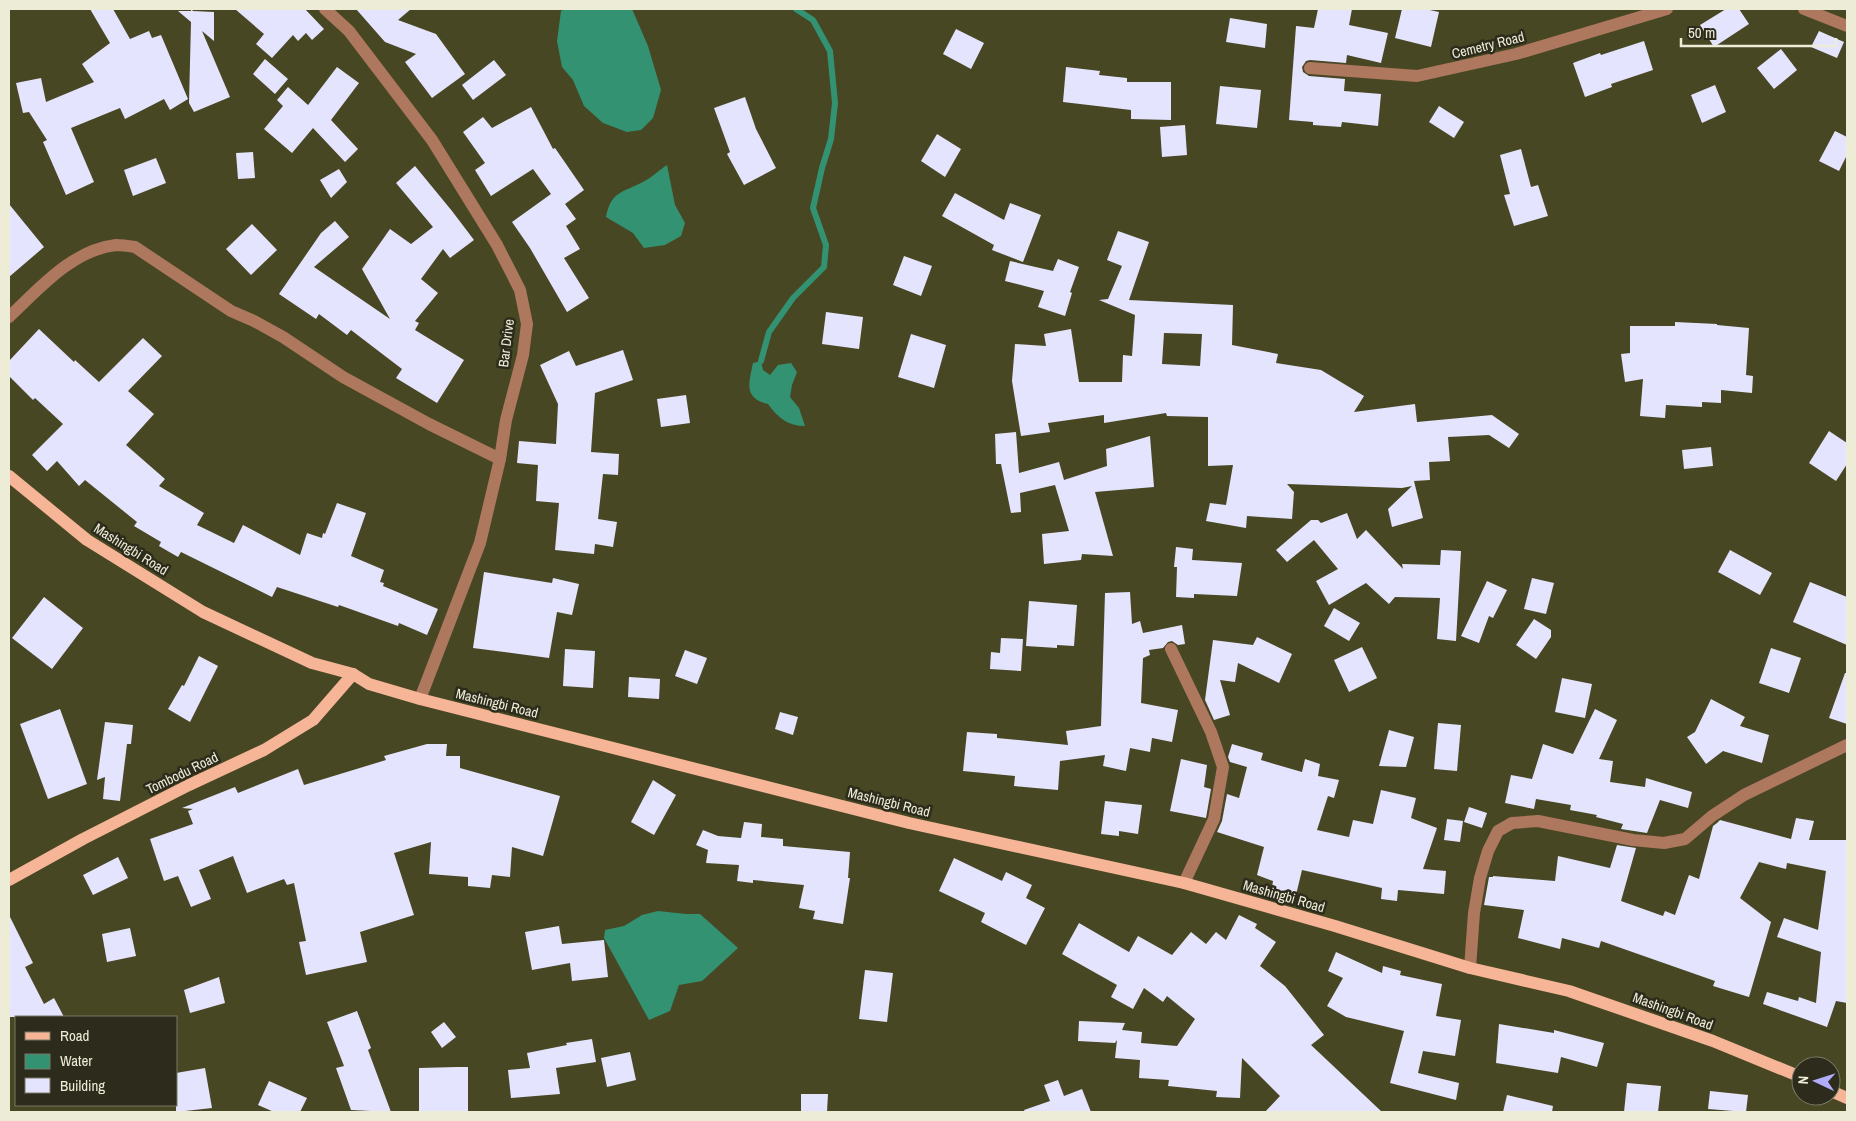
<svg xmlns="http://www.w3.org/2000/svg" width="1856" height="1121" font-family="'Archivo Narrow',sans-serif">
<rect width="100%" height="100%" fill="#484723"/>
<g fill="#339272">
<path d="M565,9H632L648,46L661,90L653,118L641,130L627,132L603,123L584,106L573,80L562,67L557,41L561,11Z"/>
<path d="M667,165L675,205L685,223L681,236L665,245L644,248L633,233L606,217C611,192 621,193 641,183C650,179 658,171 667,165Z"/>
<path d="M761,361L763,370L770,375L778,365L791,363L797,372L792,385L790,397L799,408L805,426C788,426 778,418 768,404C743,398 749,383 753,363Z"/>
<path d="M658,911L686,914H700L738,948L702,981L679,985L670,1011L649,1020L604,938L605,930L624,926L642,915Z"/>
</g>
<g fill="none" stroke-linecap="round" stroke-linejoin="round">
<path stroke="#339272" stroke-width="6" d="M761,361L769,332L793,298L824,267L826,245L813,208L822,168L831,139L835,103L830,51L813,20L796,9"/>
</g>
<g fill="#e5e4fe" fill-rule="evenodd">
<path d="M90,9H113L130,39L149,31L152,38L161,35L188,99L170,110L164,99L125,119L120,108L71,128L94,182L66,195L43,142L47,140L29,112L23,113L16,83L41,78L46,102L94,82L82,64L110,43Z"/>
<path d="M191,9L193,11L214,12V41L202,31L230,97L194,112L189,103L191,22L178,11H191Z"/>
<path d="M235,9H305L324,29L312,40L306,33L298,41L293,35L272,58L256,44L264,34Z"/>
<path d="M356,9H411L398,20L436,34L465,74L432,98L405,62L416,54L385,42Z"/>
<path d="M1318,9H1352L1349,25L1388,33L1381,63L1347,55L1346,63L1310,60L1306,61L1302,67L1303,72L1309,76L1345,79L1344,91L1381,94L1378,126L1342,122L1341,127L1313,125V122L1289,120L1296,26L1314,28Z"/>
<path d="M1402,9H1425L1439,12L1431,47L1395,38Z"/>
<path d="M1726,9H1739L1749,24L1714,47L1700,25Z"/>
<path d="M1230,18L1267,24L1265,48L1226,42Z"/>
<path d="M956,29L984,43L971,69L943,54Z"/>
<path d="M1819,31L1844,42L1837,58L1811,47Z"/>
<path d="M1644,41L1653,70L1611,84L1612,87L1585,97L1573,63L1600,53L1601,55Z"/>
<path d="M1781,49L1797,70L1774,89L1757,68Z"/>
<path d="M265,59L288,79L275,94L253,74Z"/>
<path d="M494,60L506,75L473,100L462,85Z"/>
<path d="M337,67L359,83L331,120L358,149L345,162L313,128L292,153L264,129L283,106L277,100L288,87L308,105Z"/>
<path d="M1066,67L1100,71L1099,75L1127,78V82H1171V120L1131,119V110L1063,102Z"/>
<path d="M1715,85L1726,112L1702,123L1691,95Z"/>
<path d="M1220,86L1261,90L1257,128L1216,124Z"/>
<path d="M745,97L756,129L776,168L744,185L727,154L730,152L714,108Z"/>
<path d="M1439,106L1464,122L1454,138L1429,122Z"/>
<path d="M531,107L553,149L555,148L584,190L565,204L576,219L566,226L580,249L564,258L589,298L567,312L530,248L512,222L551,194L533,169L491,196L475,170L485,163L463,132L483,117L492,128Z"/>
<path d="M1185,125L1187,155L1162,157L1160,127Z"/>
<path d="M1835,131L1847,137V155L1839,171L1819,161Z"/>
<path d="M937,134L961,149L945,177L921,161Z"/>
<path d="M1521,149L1531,187L1538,185L1548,216L1514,226L1504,195L1510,194L1500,155Z"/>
<path d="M253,152L255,178L238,179L236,153Z"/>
<path d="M156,158L166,183L133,196L124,170Z"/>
<path d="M415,166L452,211L474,240L450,258L443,249L421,279L438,293L415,321L419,323L415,330L464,360L437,403L396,378L402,369L351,330L347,335L319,314L316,319L279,294L321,233L335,221L349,237L314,267L390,319L362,269L390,229L411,244L433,227L396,183Z"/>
<path d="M339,169L347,182L331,198L320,180Z"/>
<path d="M955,193L1004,220L1010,203L1041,215L1023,262L992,250L994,245L942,216Z"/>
<path d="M9,204L44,247L9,277Z"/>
<path d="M252,224L277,250L251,275L226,249Z"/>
<path d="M1118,231L1149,242L1129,300L1233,305L1232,345L1278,354L1276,363L1321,370L1364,396L1354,412L1415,404L1417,422L1492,415L1519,434L1509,448L1489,435L1448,437L1450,461L1429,462L1430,480L1414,481L1423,518L1392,527L1388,509L1412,486L1402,488L1287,484L1294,492L1292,519L1247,516L1246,528L1206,521L1210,503L1226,505L1233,465L1208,466V417L1167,416L1166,413L1104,423V415L1048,423L1050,432L1021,436L1012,381L1015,344L1046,346L1044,334L1071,329L1079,382H1122L1123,355L1132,356L1135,315L1099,300L1108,299L1122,266L1107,260ZM1164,333L1202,334L1200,366L1162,364Z"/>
<path d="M904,256L932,266L921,296L893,285Z"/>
<path d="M1058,259L1079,267L1070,292L1072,293L1065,316L1038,307L1044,291L1005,281L1010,261L1053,271Z"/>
<path d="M826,312L863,317L859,349L822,344Z"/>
<path d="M1675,322L1717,324V325L1749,328L1746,375L1753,376L1752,393L1721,390V403L1702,402V407L1666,405L1665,418L1640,416L1643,379L1625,382L1621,354L1630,353V326H1675Z"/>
<path d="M39,329L74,362L75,360L99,382L143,338L162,356L128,391L154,414L126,445L165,479L159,486L204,513L197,525L234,543L243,525L300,555L307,533L322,538L323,533L325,534L337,503L366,513L351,556L384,570L380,582L384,583L383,586L438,609L427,635L399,623L398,626L339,605L338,607L277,587L272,597L181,552L178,557L159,546L161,542L134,526L137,522L85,480L79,486L57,461L47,471L32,455L63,424L35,398L33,400L9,376V361Z"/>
<path d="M911,334L946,345L934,388L898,377Z"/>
<path d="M623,350L633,380L595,393L591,452L619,454L618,475L603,474L598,519L617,522L613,547L595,544L594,554L555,550L559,503L536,501L538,465L517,463L519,441L556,444L558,404L540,365L569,351L576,366Z"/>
<path d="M686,395L690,423L661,427L657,399Z"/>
<path d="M1829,431L1847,443V464L1836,481L1809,463Z"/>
<path d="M1016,432L1019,473L1059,462L1064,480L1107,466L1106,449L1150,436L1154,487L1095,492L1113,556L1082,554L1081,560L1044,564L1042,534L1069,531L1055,485L1020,493L1021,512L1011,513L1001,464H996L995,434Z"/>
<path d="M1711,447L1713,466L1684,469L1682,450Z"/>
<path d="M1347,513L1357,539L1366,530L1403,569L1402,564L1440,565L1441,550L1461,551L1456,641L1437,639L1440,598L1395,597L1389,604L1366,583L1329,605L1316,581L1338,569L1314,540L1287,562L1276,550L1311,520H1318L1321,523Z"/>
<path d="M1176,547L1193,549L1192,560L1242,563L1237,596L1194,594V598L1176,597L1177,567H1174Z"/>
<path d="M1730,550L1772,573L1760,595L1718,572Z"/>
<path d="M484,572L552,583L553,578L579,584L572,615L557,612L549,658L473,648Z"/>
<path d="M1532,578L1554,583L1546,614L1524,609Z"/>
<path d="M1487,581L1507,590L1493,618L1489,616L1479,643L1461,636Z"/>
<path d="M1810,582L1847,597V645L1793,622Z"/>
<path d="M1130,592L1132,624L1140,621L1143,633L1182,625L1185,644L1178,645L1172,641L1168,642L1163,648L1149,650L1150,655L1143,658L1141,703L1178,710L1172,742L1152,738L1150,752L1130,748L1126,771L1103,766L1105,755L1060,761L1058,790L1014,786L1015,776L963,771L967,732L997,734V738L1068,745L1066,731L1101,726L1105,593Z"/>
<path d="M44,597L83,628L52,669L12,638Z"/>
<path d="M1029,601L1077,605L1074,646L1057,645V648L1026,646Z"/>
<path d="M1334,608L1360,623L1349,641L1324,626Z"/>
<path d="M1534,619L1551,630V637L1536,659L1516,645Z"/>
<path d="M1257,637L1292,654L1279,683L1238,663L1235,682L1220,680L1230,715L1214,720L1205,700L1213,640L1253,645Z"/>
<path d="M1001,638L1023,639L1021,671L990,669L991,652L1000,653Z"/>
<path d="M1362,647L1377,678L1349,692L1334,660Z"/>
<path d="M1771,648L1801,658L1789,693L1759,683Z"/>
<path d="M565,649L595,651L593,688L563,686Z"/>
<path d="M685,650L707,658L697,684L675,676Z"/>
<path d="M199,656L218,666L190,722L168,709L182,685L184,686Z"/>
<path d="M1845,673H1847V724L1829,718Z"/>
<path d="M629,677L660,679L659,699L628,697Z"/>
<path d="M1562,678L1592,684L1585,718L1555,712Z"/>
<path d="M1711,699L1745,717L1740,726L1769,735L1762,763L1723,751L1706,764L1687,737L1695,732Z"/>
<path d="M60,709L87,784L48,799L20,724Z"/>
<path d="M1595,709L1617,720L1599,759L1613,761L1610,782L1645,787L1646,778L1692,792L1688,808L1660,800L1647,833L1621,829L1623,824L1596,817L1597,815L1570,810L1571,805L1536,799L1534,809L1505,803L1511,775L1532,779L1543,744L1573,754Z"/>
<path d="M780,712L798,717L793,735L775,729Z"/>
<path d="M105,722L133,725L131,744H127L120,801L103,799L105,777L97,780Z"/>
<path d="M1438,723L1461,725L1457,771L1434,769Z"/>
<path d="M1389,730L1414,737L1406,767L1379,766Z"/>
<path d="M427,744H447L446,756H460V768L560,796L543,856L512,847L510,877L492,875L490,888L468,886V877L429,874L431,842L394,853L414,915L360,932L367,962L306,975L299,942L306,941L294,883L287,885L284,879L247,893L233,856L199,870L211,899L191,907L178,876L164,881L150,839L193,824L188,811L193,809L182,808L235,787L238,793L298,769L304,785L386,760L384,756Z"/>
<path d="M1232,744L1263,753L1261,760L1302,772L1305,759L1320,764L1318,776L1339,780L1334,798L1328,796L1317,830L1349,837L1353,820L1373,824L1381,790L1416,798L1411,818L1437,828L1423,869L1446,871L1444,894L1398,890L1397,901L1381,899L1382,888L1302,870L1295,899L1271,894L1273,881L1257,875L1264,847L1217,832L1222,821L1227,794L1239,798L1247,767L1230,762L1228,757Z"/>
<path d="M1181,759L1207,765L1204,787L1211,789L1206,818L1170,811Z"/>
<path d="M653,780L676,795L654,835L631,822Z"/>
<path d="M1105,801L1142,805L1138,834L1119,831V836L1101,834Z"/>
<path d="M1469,807L1487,813L1482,828L1464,822Z"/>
<path d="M1796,818L1814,821L1809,840H1847V1003L1836,1001L1827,1027L1763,1004L1767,992L1798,1001L1799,997L1816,1003L1821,952L1777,937L1784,918L1818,930L1826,871L1787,863L1786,869L1759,862L1740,898L1771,922L1749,997L1713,986L1715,981L1601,941L1599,948L1562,938L1560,949L1518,938L1524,910L1484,905L1489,877H1493V876L1555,881L1558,856L1610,868L1617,845L1636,848L1621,901L1663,916L1665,911L1675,915L1689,875L1699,879L1713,826L1717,823L1720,820L1791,839Z"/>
<path d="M1447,819L1463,821L1460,842L1444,840Z"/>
<path d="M744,822L762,824L761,837L783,839V846L850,852L848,878H850L843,924L813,919L815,911L799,908L804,885L753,880V883L737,881L739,865L706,863L708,850L696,845L703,830L718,836L741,838Z"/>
<path d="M118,857L128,878L93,895L83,875Z"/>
<path d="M954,858L1002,881L1006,872L1032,885L1026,898L1045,908L1026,945L981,922L985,913L939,891Z"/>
<path d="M9,915L33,963L25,967L44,1004L54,998L64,1017H9Z"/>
<path d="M1239,915L1257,924L1255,928L1276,942L1260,966L1285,986L1324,1035L1311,1045L1382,1112H1265L1280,1096L1242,1058L1240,1098L1216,1097L1217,1091L1168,1086L1169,1080L1139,1078L1140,1060L1115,1058L1117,1040L1115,1043L1078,1041L1079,1021L1125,1023L1122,1030L1142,1032L1141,1043L1177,1046L1195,1019L1167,996L1163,1002L1144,988L1133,1009L1111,997L1117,985L1062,954L1079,923L1129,952L1138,936L1172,955L1191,932L1206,944L1216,932L1226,940Z"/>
<path d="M559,926L562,944L604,940L608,977L572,981L570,963L532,970L525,932Z"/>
<path d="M130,928L136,956L107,962L102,934Z"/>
<path d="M1336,952L1382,973L1383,966L1401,971L1400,975L1442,984L1436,1016L1461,1020L1455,1056L1423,1051L1418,1073L1459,1083L1456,1100L1390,1083L1404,1031L1346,1017L1327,1006L1343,978L1328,971Z"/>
<path d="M865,970L893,973L887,1022L859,1019Z"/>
<path d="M219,977L225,1003L190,1013L184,990Z"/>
<path d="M357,1011L371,1048L368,1050L391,1112L351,1110L336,1068L344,1066L327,1022Z"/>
<path d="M444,1022L456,1037L442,1048L431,1032Z"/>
<path d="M1499,1024L1554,1033V1030L1604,1043L1597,1067L1561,1057L1558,1073L1496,1063Z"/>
<path d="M592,1039L596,1062L556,1068L560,1094L511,1098L508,1070L530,1068L527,1053L567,1045L566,1043Z"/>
<path d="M630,1052L636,1080L607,1087L601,1058Z"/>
<path d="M457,1067H468V1112H419V1068Z"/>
<path d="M205,1068L212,1108L176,1112V1073Z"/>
<path d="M1058,1080L1064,1096L1082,1089L1091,1112H1025L1024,1110L1050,1101L1044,1085Z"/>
<path d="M269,1081L307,1098L300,1112H274L258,1105Z"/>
<path d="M1627,1083L1661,1086L1658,1112H1624Z"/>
<path d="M1710,1091L1748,1095L1746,1112L1708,1109Z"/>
<path d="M801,1094H828L827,1112H801Z"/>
<path d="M1507,1095L1553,1106L1552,1112H1503Z"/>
</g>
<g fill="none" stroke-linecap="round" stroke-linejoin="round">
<g stroke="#ad785e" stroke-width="12">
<path d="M325,9L349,31L432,140L497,245L520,290L527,324L523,355L506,420L500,459L480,543L420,699"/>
<path d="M1804,9L1847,26"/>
<path d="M1310,68L1417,76L1516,54L1667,9"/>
<path d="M9,317C39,289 72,250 116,245C122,245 129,246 135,247L231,311L254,321L283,337L343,377L429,424L500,459"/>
<path d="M1171,649L1211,732L1223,767L1214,819L1184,883"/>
<path d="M1470,968L1474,913L1480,878L1488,851L1498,831L1512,823L1538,821L1633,840L1664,843L1685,839L1712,816L1744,795L1847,745"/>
</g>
<g stroke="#f5b596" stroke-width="12">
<path d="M9,476L87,540L203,612L312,663L353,674L369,684L420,699L909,823L1184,883L1335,926L1470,968L1569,991L1713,1041L1801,1077"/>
<path d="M9,880L83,839L189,785L264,750L313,720L353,674"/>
<path d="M1831,1091L1847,1098"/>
</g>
</g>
<g text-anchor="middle" stroke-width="5" stroke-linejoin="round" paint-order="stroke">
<g font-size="14" fill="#ececd7" stroke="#2d2c1c">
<text transform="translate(1488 45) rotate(-14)" y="5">Cemetry Road</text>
<text transform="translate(506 343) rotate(-83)" y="5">Bar Drive</text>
<text transform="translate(131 549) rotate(32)" y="5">Mashingbi Road</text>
<text transform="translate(497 703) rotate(14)" y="5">Mashingbi Road</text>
<text transform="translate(182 773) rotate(-26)" y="5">Tombodu Road</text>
<text transform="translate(889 802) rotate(14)" y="5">Mashingbi Road</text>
<text transform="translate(1284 896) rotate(16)" y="5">Mashingbi Road</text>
<text transform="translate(1673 1011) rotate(20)" y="5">Mashingbi Road</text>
</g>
</g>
<rect width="1856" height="1121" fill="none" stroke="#ececd7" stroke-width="20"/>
<rect x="15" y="1016" width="162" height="90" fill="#2d2c1c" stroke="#797967"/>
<rect x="25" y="1032" width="25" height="8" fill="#f5b596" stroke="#797967"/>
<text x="60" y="1041" font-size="15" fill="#ececd7">Road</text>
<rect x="25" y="1054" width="25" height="15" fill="#339272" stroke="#797967"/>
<text x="60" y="1066" font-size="15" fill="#ececd7">Water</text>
<rect x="25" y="1078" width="25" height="15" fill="#e5e4fe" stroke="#797967"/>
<text x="60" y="1091" font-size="15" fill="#ececd7">Building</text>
<g transform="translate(1816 1081) rotate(274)"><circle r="24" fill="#2d2c1c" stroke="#797967"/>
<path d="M0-4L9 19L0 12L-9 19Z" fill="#b2adf9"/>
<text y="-8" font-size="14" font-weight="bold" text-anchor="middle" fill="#ececd7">N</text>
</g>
<path d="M1681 38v8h155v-8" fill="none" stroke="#ececd7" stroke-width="2.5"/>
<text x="1688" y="38" font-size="15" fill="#ececd7" stroke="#2d2c1c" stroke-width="4" paint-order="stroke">50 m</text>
</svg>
